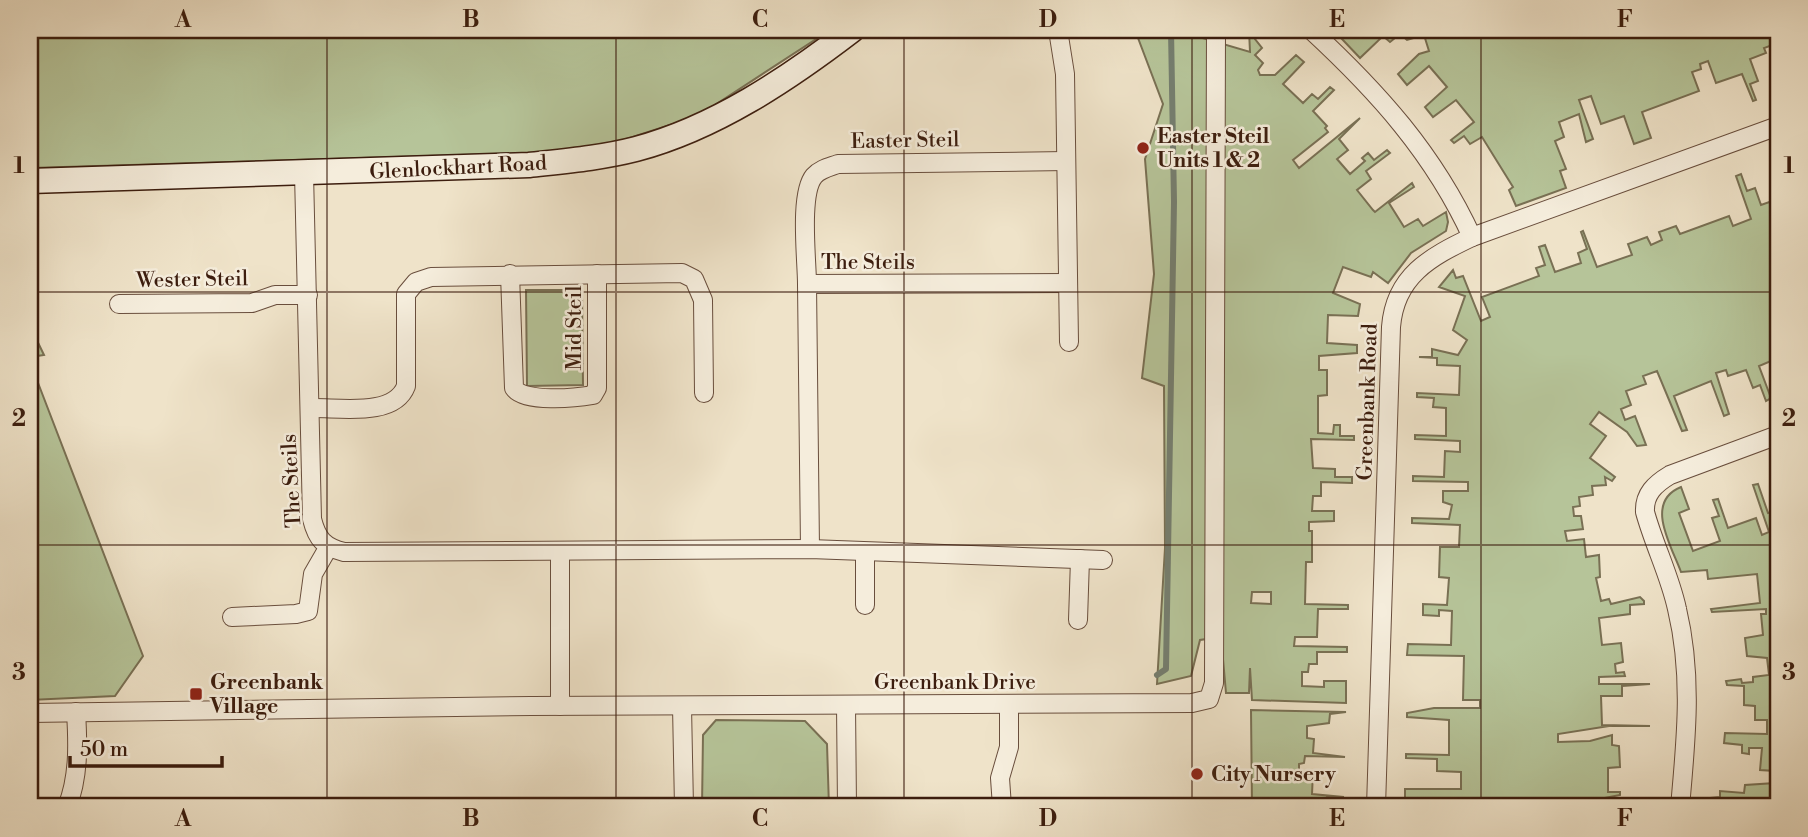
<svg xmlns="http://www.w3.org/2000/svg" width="1808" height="837" font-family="'Libre Bodoni',serif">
<rect width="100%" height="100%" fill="#efe3c9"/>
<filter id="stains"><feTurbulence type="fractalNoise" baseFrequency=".00286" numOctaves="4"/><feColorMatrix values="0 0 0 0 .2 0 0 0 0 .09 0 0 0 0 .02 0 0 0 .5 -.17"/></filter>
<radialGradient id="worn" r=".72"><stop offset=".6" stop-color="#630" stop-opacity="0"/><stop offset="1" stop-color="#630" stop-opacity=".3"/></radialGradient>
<g fill="#b6c499" stroke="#797054" stroke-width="2" fill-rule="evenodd">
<path d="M30,30H830L698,116L614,143L563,152L30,168Z"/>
<path d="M1135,30H1198L1199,37L1250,52L1249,30H1258L1255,39L1262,48L1255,55L1263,63L1258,70L1260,75H1275L1296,55L1304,62L1283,84L1303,103L1312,94L1318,99L1330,87L1334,90L1313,111L1327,126L1325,128L1328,132L1293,160L1299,168L1360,118L1339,139L1348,150L1337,159L1350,174L1365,161L1362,158L1368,153L1374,160L1387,150L1390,153L1366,171L1371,179L1357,190L1373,210L1375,212L1412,183L1414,187L1389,203L1404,227L1418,219L1423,226L1446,212L1448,222L1446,231L1411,253L1388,283L1373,272L1371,277L1343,267L1333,293L1360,304L1358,316L1328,315L1327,343L1357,345V353L1319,356V370H1327V395L1318,396V433L1333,434L1334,425H1340V436H1354V440L1311,439L1313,468L1335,469V477H1352V483L1321,482V496H1313L1312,511H1334V521L1309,522V531H1312V562H1306L1305,604L1348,605V609H1318L1317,637H1295L1294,646L1347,647V652H1317V664H1309L1308,672H1302V686L1324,687V681H1346V703L1252,700L1250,668L1249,693H1226L1221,637L1200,640L1191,676L1157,684L1165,548L1164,386L1142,378L1154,274L1145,159L1163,104ZM1252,592H1271V604L1251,603Z"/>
<path d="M1348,30H1778V51L1775,44L1764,48L1766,53L1750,59L1758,81L1750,84L1756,100L1753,101L1742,74L1716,83L1708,61L1700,64L1701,69L1692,72L1699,91L1642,112L1651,138L1634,144L1624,116L1601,124L1591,96L1579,100L1593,139L1586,142L1579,114L1559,122L1564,137L1555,141L1566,169L1560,171L1566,188L1516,206L1509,190L1513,187L1482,137L1470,144L1464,136L1454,143L1451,140L1474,122L1456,100L1433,117L1425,107L1447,87L1429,66L1407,85L1398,74L1419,54L1429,51L1424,35L1407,40L1400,34L1390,42L1383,36L1360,58L1341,38L1349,37Z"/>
<path d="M1741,174L1747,191L1755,188L1761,205L1778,199V358L1759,366L1771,398L1766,401L1760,385L1753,388L1746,370L1728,376L1726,370L1716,373L1729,414L1724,416L1711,381L1674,396L1687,430L1682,431L1657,371L1643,376L1646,384L1626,391L1631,405L1621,409L1625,420L1635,416L1646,445L1637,446L1627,432L1599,412L1590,424L1606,436L1590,458L1615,477L1612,481L1605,477L1606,485L1592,486L1593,495L1579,497L1580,506L1573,507L1574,516H1581L1583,529L1565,531L1567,541L1584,539L1586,557L1599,555L1600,577L1596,578L1601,601L1609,599L1611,604L1640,597L1644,601V604L1630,605V614L1599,618L1602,645L1621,643L1623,662L1615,664L1616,673L1624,672L1625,676L1599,677V684H1650L1622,686V696H1601L1602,725L1650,726H1609L1558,734V742L1590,741L1612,735V745L1619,746L1620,767L1608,768V792H1620V795L1594,800V807H1436V800L1405,799V789H1461V772L1437,771V759L1406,758V754L1449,755V720L1407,717V713L1434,708H1480V700H1463L1464,656L1407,655L1408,644L1451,645L1452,611L1439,610V616L1423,615V604L1447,605L1449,578L1439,577L1440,547H1459L1460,525L1412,523V518L1449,519L1452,505L1443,502V491H1468V482L1413,481V476L1444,477L1445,451L1460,452V441L1415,439V435L1446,436V408L1433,407L1434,398L1417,397V393L1459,395L1460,366L1437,365V358L1419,357H1432V349L1458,355L1467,340L1453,330L1465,296L1439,287L1453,270L1456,278L1463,276L1481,321L1490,317L1482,297L1539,276L1536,268L1545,265L1539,247L1545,245L1555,272L1581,263L1578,253L1587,249L1581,232L1583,231L1597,267L1632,255L1628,244L1647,237L1651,245L1662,240L1659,232L1676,226L1680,234L1729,216L1733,226L1751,219L1736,176Z"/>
<path d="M526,290H582L583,385L527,386Z"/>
<path d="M30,326L44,355L30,357Z"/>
<path d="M30,362L143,656L115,696L30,700Z"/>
<path d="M1758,484L1768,513L1778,510V599H1772L1773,607H1778V807H1724L1729,806L1728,798H1710L1720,797V791L1744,793L1745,785L1775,783V771L1760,770L1762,748H1749V754L1742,753V745L1724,743L1725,733L1767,734V720H1755V706L1744,705V686L1727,685L1726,681L1741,679L1742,683L1753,682V677L1769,675L1767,658L1747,656L1745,638L1763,635L1761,614H1766V609L1712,612L1711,609L1760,603L1757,574L1708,579L1707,570L1681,572C1671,545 1644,502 1681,487L1689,509L1679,513L1693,551L1720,541L1712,518L1719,516L1713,500L1718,499L1728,528L1756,518L1762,535L1769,532L1753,485Z"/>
<path d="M1251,710L1346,712L1330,714L1329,723L1307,726V738L1314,739L1313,753L1345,757L1305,756L1304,763L1299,764V771L1313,772L1312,794L1344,797L1327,796L1326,805L1252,807Z"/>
<path d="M716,720L805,721L827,744L829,807H702L703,735Z"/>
</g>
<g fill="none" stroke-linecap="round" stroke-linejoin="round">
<path stroke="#757e6f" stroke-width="6" d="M1157,675L1166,669L1174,202L1171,30"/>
<defs>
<g id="street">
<path d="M1058,30L1065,74L1069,342"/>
<path d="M1311,30C1378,92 1434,154 1472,237"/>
<path d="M304,173L312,519C317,539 324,547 344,552L810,549L1103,560"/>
<path d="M510,274L514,388C524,403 576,398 593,395L597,388V274"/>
<path d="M807,284C807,260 799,194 814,176C820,169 830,167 838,164L1066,161"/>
<path d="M119,304L252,303L275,295H308"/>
<path d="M310,408C338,407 394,418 406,386V294L416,282L431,277L682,273L694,279L703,300L704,393"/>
<path d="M810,549L807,284L1068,283"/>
<path d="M865,552V605"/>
<path d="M232,617L296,614L308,611L313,574L328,548"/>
<path d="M1078,620L1080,559"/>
<path d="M846,705L847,807"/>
<path d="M560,706V551"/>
<path d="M682,706L684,807"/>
<path d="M30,713L531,706L1192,703L1209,699L1214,683L1216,30"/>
<path d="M67,807C79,777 78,744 76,712"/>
<path d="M1002,807L1000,778L1009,747V704"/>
<path d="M1376,807L1391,327C1395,276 1430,257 1472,237L1778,126"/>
<path d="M1680,807C1686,740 1693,676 1677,609C1670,576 1654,545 1645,512C1644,494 1655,484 1670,475L1778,435"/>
</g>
<path id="secondary" d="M30,181L529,165C565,161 601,158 636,149C715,128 788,79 852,30"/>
</defs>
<use href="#street" stroke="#694e3d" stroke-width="20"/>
<use href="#secondary" stroke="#3c1d0e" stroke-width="27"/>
<use href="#street" stroke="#f5eddc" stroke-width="18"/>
<use href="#secondary" stroke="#f5eddc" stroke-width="24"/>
</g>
<path fill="none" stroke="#3c1d0e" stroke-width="2" stroke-opacity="0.55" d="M327,30V807M616,30V807M904,30V807M1192,30V807M1481,30V807M30,292H1778M30,545H1778"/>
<g fill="#8f2418" stroke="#f5eddc" stroke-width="2.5">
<circle cx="1143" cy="148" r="7"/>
<rect x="189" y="687" width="14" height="14" rx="3.5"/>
<circle cx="1197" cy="774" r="7"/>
</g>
<g text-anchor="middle" stroke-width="5" stroke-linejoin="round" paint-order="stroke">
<g font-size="21" font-weight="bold" fill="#3c1d0e" stroke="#f5eddc" text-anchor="start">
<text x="1157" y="143">Easter Steil<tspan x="1157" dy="24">Units 1 &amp; 2</tspan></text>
<text x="210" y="689">Greenbank<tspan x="210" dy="24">Village</tspan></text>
<text x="1211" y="781">City Nursery</text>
</g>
<g font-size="21" fill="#3c1d0e" stroke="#f5eddc">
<text transform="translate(905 140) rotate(-1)" y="7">Easter Steil</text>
<text transform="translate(458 167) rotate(-3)" y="7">Glenlockhart Road</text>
<text x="868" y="269">The Steils</text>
<text transform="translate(192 279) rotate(-1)" y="7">Wester Steil</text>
<text transform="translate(574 328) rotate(-90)" y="7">Mid Steil</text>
<text transform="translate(1367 402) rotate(-88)" y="7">Greenbank Road</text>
<text transform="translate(291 481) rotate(-93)" y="7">The Steils</text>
<text x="955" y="689">Greenbank Drive</text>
</g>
</g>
<rect width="1808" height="837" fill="none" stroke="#efe3c9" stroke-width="77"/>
<path d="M70 756v10h152v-10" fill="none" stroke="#3c1d0e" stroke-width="3.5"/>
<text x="80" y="756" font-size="21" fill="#3c1d0e" stroke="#f5eddc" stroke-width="5" paint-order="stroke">50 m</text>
<rect x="38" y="38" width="1732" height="760" fill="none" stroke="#3c1d0e" stroke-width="2.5"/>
<g font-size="23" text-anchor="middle" font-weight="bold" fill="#3c1d0e">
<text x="183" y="27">A</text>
<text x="471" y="27">B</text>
<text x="760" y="27">C</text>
<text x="1048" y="27">D</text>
<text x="1337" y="27">E</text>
<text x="1625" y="27">F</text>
<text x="19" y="173">1</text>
<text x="1789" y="173">1</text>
<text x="19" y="426">2</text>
<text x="1789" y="426">2</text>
<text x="19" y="680">3</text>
<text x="1789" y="680">3</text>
<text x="183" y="826">A</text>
<text x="471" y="826">B</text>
<text x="760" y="826">C</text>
<text x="1048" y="826">D</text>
<text x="1337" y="826">E</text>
<text x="1625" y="826">F</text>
</g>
<rect width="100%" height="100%" filter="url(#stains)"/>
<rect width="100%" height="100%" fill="url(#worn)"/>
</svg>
